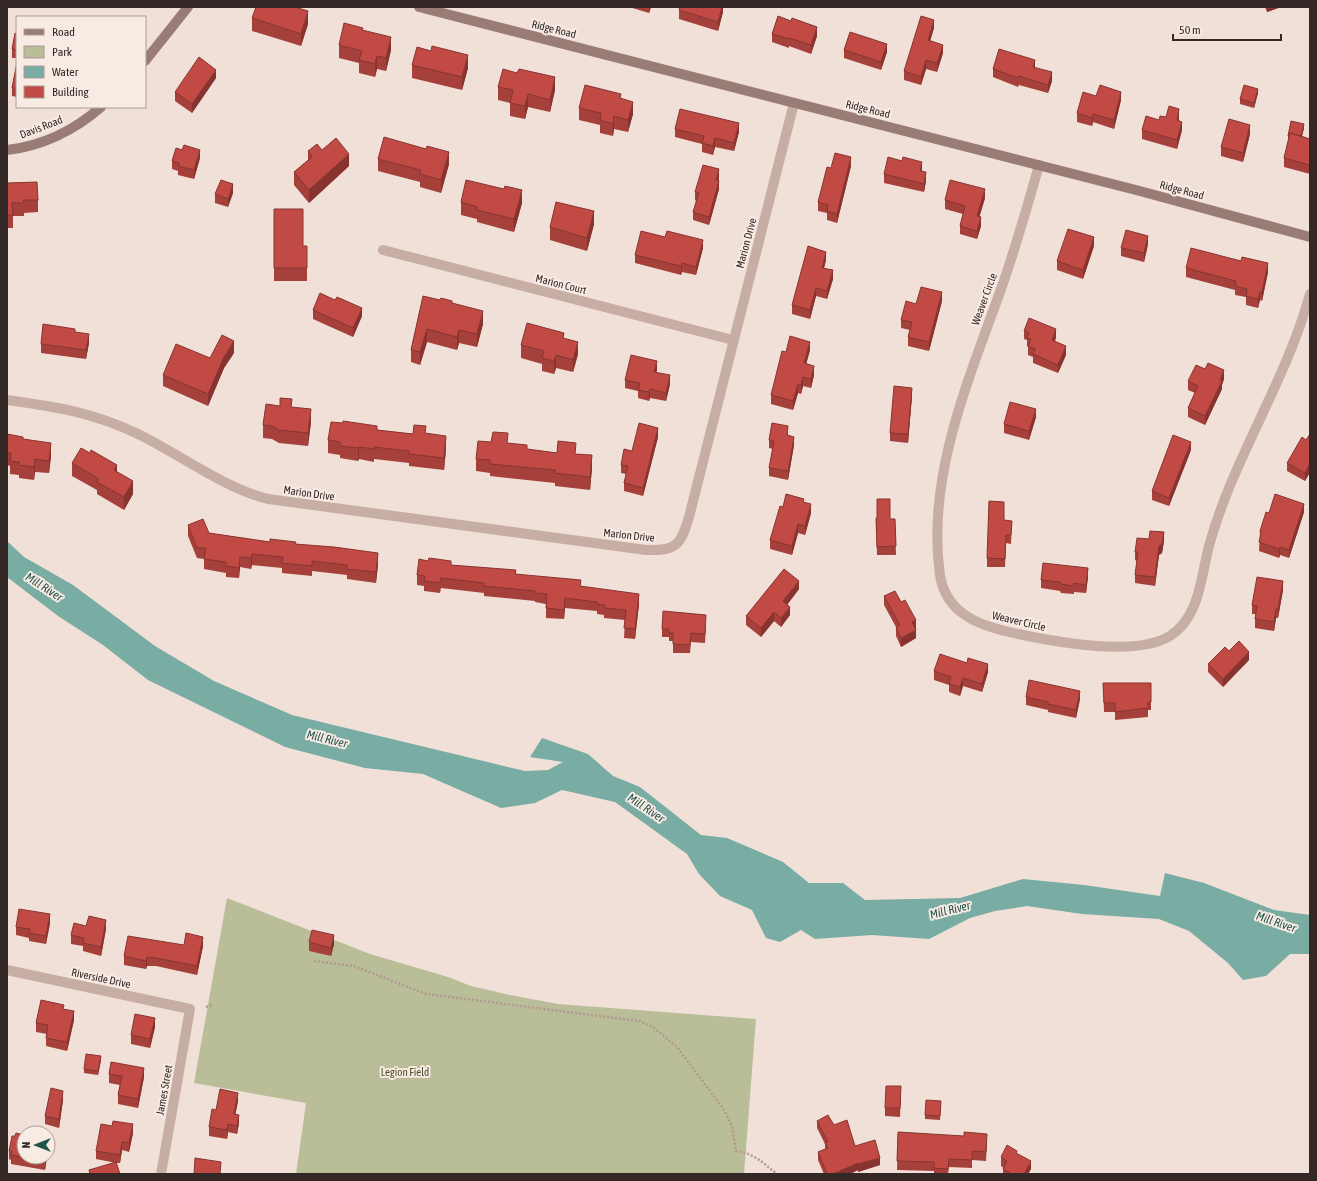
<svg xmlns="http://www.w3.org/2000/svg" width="1317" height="1181" font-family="'Asap Condensed',sans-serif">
<rect width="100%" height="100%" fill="#f0e0d8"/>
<path fill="#b9be99" d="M227,898L370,954L448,977L471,986L510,995L558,1004L756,1019L744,1174H296L306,1103L194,1083Z"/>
<path fill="#79aca3" d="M7,541L24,557L73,585L155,646L214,681L292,715L525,771L548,770L563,762L530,757L542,738L588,754L613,776L640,787L701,835L727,838L783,862L809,883H843L865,900L960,898L1023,879L1084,885L1160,896L1165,873L1204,883L1274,910L1310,915V954H1290L1266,976L1243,980L1228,963L1189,931L1159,919L1082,914L1027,906L995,911L970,918L929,939L872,935L815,939L801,930L780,942L766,938L752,910L720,896L699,874L687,854L615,802L562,790L535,803L501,808L423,774L365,768L285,747L148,680L103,645L58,616L7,577Z"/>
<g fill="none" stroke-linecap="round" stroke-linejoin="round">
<g stroke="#b39790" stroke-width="2.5" stroke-dasharray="2 2" stroke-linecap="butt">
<path d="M314,961L354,966L426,994L639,1021L653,1027L677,1047L723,1108L732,1126L736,1151C754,1153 764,1164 777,1174"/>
<path d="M206,1007L214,1005"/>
</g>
<g stroke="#c7aea5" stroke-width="10">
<path d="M1039,165C1027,208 1015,250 1000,292C968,381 926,479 940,575C946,616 984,627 1018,634C1056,642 1136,657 1170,636C1200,617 1201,576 1209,546C1233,458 1286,382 1310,294"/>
<path d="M383,250L733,340"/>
<path d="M7,400C57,407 92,412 138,434C181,455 222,487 268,499L646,550C676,551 681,545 689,517L794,103"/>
<path d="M7,970L190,1009L161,1174"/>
</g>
<g stroke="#9a7c77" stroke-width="10">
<path d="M419,7L1136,190L1310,237"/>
<path d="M145,61L188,7"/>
<path d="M7,150C42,146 75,130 101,107"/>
</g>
</g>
<g fill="#a6403b">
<path d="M629,7H651L649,13Z"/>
<path d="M723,7V12L718,31L679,19V10Z"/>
<path d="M1265,7H1281L1267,12Z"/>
<path d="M252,18L308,24L301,46L252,31Z"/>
<path d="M934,28L930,41L943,53L937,72L926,69L921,85L904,80V71Z"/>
<path d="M363,30L391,50L386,71L377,69L375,77L359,73V63L339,58V45Z"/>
<path d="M17,34V58H12V49Z"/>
<path d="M772,34L817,36L811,54L789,46V48L772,42Z"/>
<path d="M844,50L887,52L881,70L844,58Z"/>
<path d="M17,62V97L12,96V88Z"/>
<path d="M412,65L468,68L462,90L412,78Z"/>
<path d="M1035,68L1052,81L1048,93L1019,85L1018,87L993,77V69Z"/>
<path d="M216,78L192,113L175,101V92Z"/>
<path d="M498,87L555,90L550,112L528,107L525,119L510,116V103L498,100Z"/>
<path d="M1258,93L1254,108L1240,104V99Z"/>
<path d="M621,99L633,114L628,132L614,129L613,136L600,133V125L579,120V108Z"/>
<path d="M1121,100L1114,129L1093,122L1092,126L1077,122V113Z"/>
<path d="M1166,117L1179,118V120L1182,130L1177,149L1142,139V130L1159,120Z"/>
<path d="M1304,128L1302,136L1310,139V174L1284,167V158L1288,141V136Z"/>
<path d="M675,129L739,132L734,151L715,147L713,155L702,152V144L675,137Z"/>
<path d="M1250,134L1243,162L1221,156V147Z"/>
<path d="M322,150L349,166L309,203L294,185V172L308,160V151Z"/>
<path d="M200,158L194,179L178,175V171L172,169V161Z"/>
<path d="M378,159L449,164L441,193L420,187V182L378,171Z"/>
<path d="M902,161L922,171L926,181L924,192L884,183V174Z"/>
<path d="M851,166L837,223L827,220V213L818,211V202Z"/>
<path d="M719,178V189L709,225L693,220V212L696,201L695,200V192Z"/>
<path d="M7,183L38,200V212L24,213V216H13V228H7Z"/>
<path d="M233,193L228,207L215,203V194Z"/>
<path d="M985,198L979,217L981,226L977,239L960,234V226L963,214L945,209V200Z"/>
<path d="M461,202L522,203L514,232L477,222V219L461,215Z"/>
<path d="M274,209L303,246H307V281H274Z"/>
<path d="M594,224L587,251L550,240V227Z"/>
<path d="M665,237L703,248L696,275L682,272L681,275L635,263V255Z"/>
<path d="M1148,244L1144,262L1121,256V248Z"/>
<path d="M1094,246L1083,279L1057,270V261Z"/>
<path d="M826,260L824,268L833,279L827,299L816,296L810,319L792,314V305Z"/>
<path d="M1186,268L1268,272L1262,301L1260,300L1258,308L1246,305V297L1235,295V290L1186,277Z"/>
<path d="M423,296L452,303L483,324L477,347L459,343L457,350L427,342L420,365L411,362V350Z"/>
<path d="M335,300L362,316L353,337L313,319V310Z"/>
<path d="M942,301L929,351L908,346V337L910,330L901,328V320L916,304Z"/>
<path d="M1024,331L1056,337L1055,342L1066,355L1058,373L1033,363V357L1028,355V347L1027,346V340L1024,339Z"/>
<path d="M75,332L89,343L86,359L41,353V344Z"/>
<path d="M564,338L578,354L573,372L556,368L554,374L542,371V364L521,358V345Z"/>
<path d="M810,350L806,364L814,375L811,388L803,386L801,394L798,393L793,410L771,404V395L786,352Z"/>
<path d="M234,353L224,368L208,406L163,386V375L210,358Z"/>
<path d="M657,370L656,372L670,384L666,401L650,398L649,401L638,398V391L625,388V380Z"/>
<path d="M1224,379L1222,385V389L1205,425L1188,417V408L1195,393L1188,390V381Z"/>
<path d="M912,396L908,443L890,441V433Z"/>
<path d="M292,407L311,422L308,446L279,443L272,439L263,438V425Z"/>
<path d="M1036,417L1029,440L1004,433V424Z"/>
<path d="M377,430L413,434L426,433L446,449L444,470L409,466V463L374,459V462L359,459L358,461L340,458V455L328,453V440Z"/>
<path d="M7,434L23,439L51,456L49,473L35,472L34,480L19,478V475L10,474V466L7,465Z"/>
<path d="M1310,434V472L1305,481L1287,471V463L1306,440Z"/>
<path d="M788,435L794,445L788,480L769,476V468L773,449L769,448V440Z"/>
<path d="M658,437L643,496L624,491V483L626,474L621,473V465Z"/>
<path d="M491,442L508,443L527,449L557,453L576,454L592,468L590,490L555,486V483L490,476V473L476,471V459Z"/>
<path d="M1191,450L1169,506L1152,500V491Z"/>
<path d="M72,463L117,472L133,494L124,510L97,494V490L72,476Z"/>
<path d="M783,507L811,513L805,535L798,533L792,555L770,549V540Z"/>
<path d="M1304,512L1289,558L1280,555L1279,558L1259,551L1260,531L1269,513Z"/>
<path d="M877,518L895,519L896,555H877L876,526Z"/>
<path d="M1012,521L1011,544L1006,543L1005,567H987V558Z"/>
<path d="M188,525L209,533L270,542L296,544L378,564L376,583L347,579V575L312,571V576L282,573V568L252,565L251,569L240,567L239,578L226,577V573L204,569V559L197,558L188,536Z"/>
<path d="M1164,541L1162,553L1159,555L1155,586L1135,583V575L1137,561L1135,560V552Z"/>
<path d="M451,565L516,574L581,586L639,604L635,639L624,638L625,620L604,618V615L597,614V611L565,608L564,619L546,618V604L535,602V601L484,596V593L441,588L440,593L424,591V586L417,585V575Z"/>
<path d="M1088,577L1086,593L1074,592V594L1061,593L1060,591L1041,588V580Z"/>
<path d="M799,589L787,605L790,615L781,627L774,621L761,637L746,625V616Z"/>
<path d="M1283,590L1278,618H1276L1274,631L1255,628V619L1256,614H1252V605Z"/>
<path d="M884,596L916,628V638L901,647L896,636V627L884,605Z"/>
<path d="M706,624L705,643L691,642L690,653H673V641H669V637H662V629Z"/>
<path d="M1229,651L1249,660L1223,687L1208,672V664Z"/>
<path d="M934,671L988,672L982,692L963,686L960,696L949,692V685L934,680Z"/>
<path d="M1103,683H1151V710H1148V717L1115,720V712H1104Z"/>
<path d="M1026,697L1080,699L1076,718L1048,712V710L1026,705Z"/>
<path d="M50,923L46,944L29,941V938L16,935V927Z"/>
<path d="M106,929L101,956L83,951V946L71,944V935Z"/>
<path d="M309,942L334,944L331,956L309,951Z"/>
<path d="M184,945L203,946L197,975L156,966H147L146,969L124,965V956Z"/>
<path d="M64,1009L74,1020L67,1051L46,1046V1038L47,1034L36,1032V1023Z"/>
<path d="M155,1027L150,1048L131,1044V1035Z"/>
<path d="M101,1060L98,1075L84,1073V1069Z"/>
<path d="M109,1074L144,1077L138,1108L118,1104V1095L120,1085L109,1083Z"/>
<path d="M901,1095L900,1117L885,1116V1108Z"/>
<path d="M63,1100L59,1128L45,1124V1116Z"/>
<path d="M238,1101L235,1114L239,1123L237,1134L228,1132L227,1139L209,1136V1127L216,1110Z"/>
<path d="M941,1105L940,1120L925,1119V1115Z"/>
<path d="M817,1121L834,1125L855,1146L880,1165L858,1172V1170L850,1174H824L818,1160V1152L825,1149V1144L817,1128Z"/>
<path d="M898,1132L987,1142L986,1161L972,1160V1168L949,1167L948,1174H934V1171L897,1170Z"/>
<path d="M133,1133L129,1152L122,1150L120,1163H116L120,1174H89V1170L116,1163L96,1159V1151Z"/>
<path d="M9,1151L47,1157L45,1170L11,1164V1160L9,1159Z"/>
<path d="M1017,1154L1031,1169L1028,1174H1003V1169L1004,1168L1001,1166V1157Z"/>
</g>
<g fill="#873430">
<path d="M649,7H651L649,13Z"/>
<path d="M722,7H723V12L718,31V22Z"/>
<path d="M1267,7H1281L1267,12Z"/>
<path d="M308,11V24L301,46V34Z"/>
<path d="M934,20V28L928,48V40Z"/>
<path d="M817,27V36L811,54V45Z"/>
<path d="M391,37V50L386,71V58Z"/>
<path d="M887,44V52L881,70V62Z"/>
<path d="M943,45V53L937,72V63Z"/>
<path d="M468,55V68L462,90V77Z"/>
<path d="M377,56V69L375,77V64Z"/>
<path d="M926,60V69L921,85V77Z"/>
<path d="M1035,60V68L1033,67Z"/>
<path d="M216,70V78L192,113V104Z"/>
<path d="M1052,72V81L1048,93V85Z"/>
<path d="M555,77V90L550,112V100Z"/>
<path d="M1258,89V93L1254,108V103Z"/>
<path d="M1121,92V100L1114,129V120Z"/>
<path d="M528,94V107L525,119V106Z"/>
<path d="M633,102V114L628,132V120Z"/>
<path d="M1179,109V118L1177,128V120Z"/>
<path d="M1093,114V122L1092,126V118Z"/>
<path d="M614,116V129L613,136V124Z"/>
<path d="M1182,122V130L1177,149V140Z"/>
<path d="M739,123V132L734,151V143Z"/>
<path d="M1304,124V128L1300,144V139Z"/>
<path d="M1250,125V134L1243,162V153Z"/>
<path d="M715,138V147L713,155V146Z"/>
<path d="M200,150V158L194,179V170Z"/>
<path d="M449,152V164L441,193V180Z"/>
<path d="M349,154V166L309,203V190Z"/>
<path d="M851,157V166L837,223V214Z"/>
<path d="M922,162V171L920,180V171Z"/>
<path d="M719,169V178L716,188V180Z"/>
<path d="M926,172V181L924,192V184Z"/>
<path d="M719,181V189L709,225V217Z"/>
<path d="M233,184V193L228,207V199Z"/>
<path d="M985,189V198L977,225V216Z"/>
<path d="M522,190V203L514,232V219Z"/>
<path d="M594,211V224L587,251V238Z"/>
<path d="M981,217V226L977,239V231Z"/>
<path d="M1148,236V244L1144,262V253Z"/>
<path d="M1094,237V246L1083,279V270Z"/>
<path d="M703,240V248L696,275V267Z"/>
<path d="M826,252V260L822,276V268Z"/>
<path d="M682,263V272L681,275V266Z"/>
<path d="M1268,263V272L1262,301V292Z"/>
<path d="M833,270V279L827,299V291Z"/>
<path d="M816,288V296L810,319V310Z"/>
<path d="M942,292V301L929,351V342Z"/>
<path d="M1260,292V300L1258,308V299Z"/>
<path d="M362,308V316L353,337V328Z"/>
<path d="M483,311V324L477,347V334Z"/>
<path d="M427,329V342L420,365V352Z"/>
<path d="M1056,329V337L1052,349V340Z"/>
<path d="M459,330V343L457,350V337Z"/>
<path d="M89,334V343L86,359V350Z"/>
<path d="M234,341V353L224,368L208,406V394L224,357Z"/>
<path d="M578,342V354L573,372V360Z"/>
<path d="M810,342V350L804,372V363Z"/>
<path d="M1066,346V355L1058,373V365Z"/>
<path d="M556,355V368L554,374V361Z"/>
<path d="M657,361V370L654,380V372Z"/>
<path d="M814,366V375L811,388V379Z"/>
<path d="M1224,370V379L1222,385V389L1205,425V416Z"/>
<path d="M670,375V384L666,401V393Z"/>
<path d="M803,377V386L801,394V385Z"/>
<path d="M798,384V393L793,410V401Z"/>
<path d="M912,388V396L908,443V434Z"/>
<path d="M650,389V398L649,401V392Z"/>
<path d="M311,409V422L308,446V433Z"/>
<path d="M1036,409V417L1029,440V431Z"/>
<path d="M788,426V434L787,444V435Z"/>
<path d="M658,428V437L643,496V488Z"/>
<path d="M446,436V449L444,470V458Z"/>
<path d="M794,437V445L788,480V471Z"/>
<path d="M1191,442V450L1169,506V498Z"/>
<path d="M51,443V456L49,473V461Z"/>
<path d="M359,447V459L358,461V448Z"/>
<path d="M592,455V468L590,490V477Z"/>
<path d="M35,459V472L34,480V467Z"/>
<path d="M1310,463V472L1305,481V473Z"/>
<path d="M117,465V478L114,470Z"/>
<path d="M133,481V494L124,510V497Z"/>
<path d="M811,504V513L805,535V526Z"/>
<path d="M1304,504V512L1289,558V550Z"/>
<path d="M798,524V533L792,555V546Z"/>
<path d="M1164,532V541L1162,553L1159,555L1155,586V577L1159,546Z"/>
<path d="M1280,547V555L1279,558V549Z"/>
<path d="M378,553V564L376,583V572Z"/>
<path d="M252,554V565L251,569V558Z"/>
<path d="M240,557V567L239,578V568Z"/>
<path d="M1088,568V577L1086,593V585Z"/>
<path d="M799,581V589L783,610V601Z"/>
<path d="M1283,581V590L1278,618V609Z"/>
<path d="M639,594V604L635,639V629Z"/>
<path d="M565,598V608L564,619V610Z"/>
<path d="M790,607V615L781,627V618Z"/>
<path d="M1276,609V618L1274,631V622Z"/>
<path d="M774,612V621L761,637V628Z"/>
<path d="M916,620V628L912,630V622Z"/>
<path d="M916,630V638L901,647V638Z"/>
<path d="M1249,652V660L1223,687V679Z"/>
<path d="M988,664V672L982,692V684Z"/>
<path d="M963,678V686L960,696V687Z"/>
<path d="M1080,691V699L1076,718V710Z"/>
<path d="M50,914V923L46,944V936Z"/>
<path d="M106,920V929L101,956V947Z"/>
<path d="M334,935V944L331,956V948Z"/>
<path d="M203,937V946L197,975V966Z"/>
<path d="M147,957V966L146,969V961Z"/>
<path d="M74,1011V1020L67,1051V1042Z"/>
<path d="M155,1018V1027L150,1048V1039Z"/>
<path d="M101,1056V1060L98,1075V1071Z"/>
<path d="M144,1068V1077L138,1108V1099Z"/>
<path d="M63,1091V1100L59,1128V1119Z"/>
<path d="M238,1093V1101L234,1122V1114Z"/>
<path d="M239,1115V1123L237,1134V1126Z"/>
<path d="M133,1124V1133L129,1152V1143Z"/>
<path d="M228,1124V1132L227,1139V1130Z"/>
<path d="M49,1140V1148L48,1154V1145Z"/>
<path d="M122,1142V1150L120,1163V1155Z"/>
<path d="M46,1157H47L45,1170V1162Z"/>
<path d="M880,1158V1165L858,1172V1164Z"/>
<path d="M1031,1161V1169L1028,1174H1024Z"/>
<path d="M858,1163V1170L850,1174H833Z"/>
</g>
<g fill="#c14a45" stroke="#873430">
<path d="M256,7H295L308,11L301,34L252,18Z"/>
<path d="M680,7H722L718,22L679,10Z"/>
<path d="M778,16L791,21L792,18L817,27L811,45L789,38V39L772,34Z"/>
<path d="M921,16L934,20L928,40L943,45L937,63L926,60L921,77L904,71Z"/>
<path d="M344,23L363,28L362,30L391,37L386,58L377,56L375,64L359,60L362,51L339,45Z"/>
<path d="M850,32L887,44L881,62L844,50Z"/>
<path d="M15,33L17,34V50L12,49Z"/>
<path d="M432,46L468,55L462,77L412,65L417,47L431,51Z"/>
<path d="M999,49L1035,60L1033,67L1052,72L1048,85L1019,76L1018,78L993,69Z"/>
<path d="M199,57L216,70L192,104L175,92Z"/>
<path d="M17,62V88H12Z"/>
<path d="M503,69L517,73L519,69L555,77L550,100L528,94L525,106L510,103L513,90L498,87Z"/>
<path d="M585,85L621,94L620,98L633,102L628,120L614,116L613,124L600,120L601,113L579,108Z"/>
<path d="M1100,85L1121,92L1114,120L1093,114L1092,118L1077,113L1083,92L1096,96Z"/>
<path d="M1244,85L1258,89L1254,103L1240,99Z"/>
<path d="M1169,106L1179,109L1177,120L1182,122L1177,140L1142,130L1146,116L1159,120L1160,116L1166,117Z"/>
<path d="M680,109L739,123L734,143L715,138L713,146L702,143L704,136L675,129Z"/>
<path d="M1229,119L1250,125L1243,153L1221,147Z"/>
<path d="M1291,121L1304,124L1301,136L1290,133L1289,137L1288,136Z"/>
<path d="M1290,133L1310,139V165L1284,158Z"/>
<path d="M384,137L426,149L427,146L449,152L441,180L420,174L421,170L378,159Z"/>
<path d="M336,138L349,154L309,190L294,172L312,157L308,151L317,144L322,150Z"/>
<path d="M184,145L200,150L194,170L178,166L179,163L172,161L176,148L182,150Z"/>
<path d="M835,153L851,157L837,214L827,211L828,205L818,202L827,167L831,168Z"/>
<path d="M888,157L902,161L903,157L922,162L920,171L926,172L924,184L884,174Z"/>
<path d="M703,165L719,169L716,180L719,181L709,217L693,212L699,193L695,192Z"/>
<path d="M221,180L233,184L228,199L215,194Z"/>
<path d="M466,180L504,189L505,186L522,190L514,219L477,210V207L461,202Z"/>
<path d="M950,180L985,189L977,216L981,217L977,231L960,226L965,206L945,200Z"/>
<path d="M37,182L38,200H23L24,203H12L13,215H7V183Z"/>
<path d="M556,202L594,211L587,238L550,227Z"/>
<path d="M274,209H303V246H307V268H274Z"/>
<path d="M1068,229L1094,237L1083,270L1057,261Z"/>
<path d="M1126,230L1148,236L1144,253L1121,248Z"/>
<path d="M641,231L665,237L667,231L703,240L696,267L682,263L681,266L635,255Z"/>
<path d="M808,246L826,252L822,268L833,270L827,291L816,288L810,310L792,305Z"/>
<path d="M1191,248L1241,261L1242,257L1268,263L1262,292H1260L1258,299L1246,296L1247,289L1235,286L1236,281L1186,268Z"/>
<path d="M921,287L942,292L929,342L908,337L912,322L901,320L906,301L916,304Z"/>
<path d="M320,293L335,300L337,297L362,308L353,328L313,310Z"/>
<path d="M423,296L440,300L441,298L452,301V303L483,311L477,334L459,330L457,337L427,329L420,352L411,350Z"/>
<path d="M1029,318L1056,329L1052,340L1066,346L1058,365L1033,354L1035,349L1028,346L1031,339L1027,338L1029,333L1024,331Z"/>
<path d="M527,323L564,333L563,338L578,342L573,360L556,355L554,361L542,358L544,351L521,345Z"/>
<path d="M43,324L75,329V332L89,334L86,350L41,344Z"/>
<path d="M222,335L234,341L224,357L208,394L163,375L176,344L210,358Z"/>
<path d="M790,336L810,342L804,363L814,366L811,379L803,377L801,385L798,384L793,401L771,395L782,351L786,352Z"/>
<path d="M631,355L657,361L654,372L670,375L666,393L650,389L649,392L638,390L640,383L625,380Z"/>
<path d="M1208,363L1224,370L1220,380L1222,381L1205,416L1188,408L1198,386L1188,381L1196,365L1205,369Z"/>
<path d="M894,386L912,388L908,434L890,433Z"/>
<path d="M280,398L292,399L291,407L311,409L308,433L279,430L272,426L263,425L266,404L280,406Z"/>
<path d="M1010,402L1036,409L1029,431L1004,424Z"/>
<path d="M343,421L377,426V430L413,434L414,425L426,426L425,433L446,436L444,458L409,454V451L374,447V449L359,447L358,448L340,446V442L328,440L331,422L343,423Z"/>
<path d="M639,423L658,428L643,488L624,483L628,466L621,465L624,449L632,451Z"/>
<path d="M772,423L788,426L787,435L794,437L788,471L769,468L774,441L769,440Z"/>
<path d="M493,432L508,433L507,443L527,445V449L557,453L558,441L576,443L575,454L592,455L590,477L555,473V470L490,464V460L476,459L478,441L491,442Z"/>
<path d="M7,434L23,437V439L51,443L49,461L35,459L34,467L19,465V462L10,461L11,453L7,452Z"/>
<path d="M1310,434V463L1305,473L1287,463L1302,437L1306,440Z"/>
<path d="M1173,435L1191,442L1169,498L1152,491Z"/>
<path d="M81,448L90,453L91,450L117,465L114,470L133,481L124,497L97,482L99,479L72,463Z"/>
<path d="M786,494L804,499L803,502L811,504L805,526L798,524L792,546L770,540L780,506L783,507Z"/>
<path d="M1275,494L1304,504L1289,550L1280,547L1279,549L1259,542L1261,534L1260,531L1266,512L1269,513Z"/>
<path d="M877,499H890V519H895L896,546L877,547L876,518H877Z"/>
<path d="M989,501L1004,502V520L1012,521L1011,535H1006L1005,559L987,558Z"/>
<path d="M203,519L209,533L270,542V539L296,542L295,544L334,547L378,553L376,572L347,569V565L312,561V566L282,563L283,557L252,554L251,558L240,557L239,568L226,566V562L204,559L206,548H197L188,525Z"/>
<path d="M1150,531L1164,532L1162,544L1159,546L1155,577L1135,575L1138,552H1135L1137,538L1149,539Z"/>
<path d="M429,558L451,561V565L516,570L515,574L581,580L580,586L639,594L635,629L624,628L626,610L604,608L605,605L597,604V602L565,598L564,610L546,608L547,594L535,593V591L484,586V583L441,578L440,583L424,581L425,576L417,575L419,559L428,561Z"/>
<path d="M1043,563L1088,568L1086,585L1074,583V586L1061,584L1060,582L1041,580Z"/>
<path d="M784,569L799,581L783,601L790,607L781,618L774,612L761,628L746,616Z"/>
<path d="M1257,577L1283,581L1278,609H1276L1274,622L1255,619L1257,606L1252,605Z"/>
<path d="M895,591L901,602L905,600L916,620L912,622L916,630L901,638L896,628L900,625L884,596Z"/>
<path d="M663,611L706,615L705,634L691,633L690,645L673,644V633H669V629H662Z"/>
<path d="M1239,641L1249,652L1223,679L1208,664L1225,647L1229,651Z"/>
<path d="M940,654L967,663L968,658L988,664L982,684L963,678L960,687L949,684L951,677L934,671Z"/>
<path d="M1029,680L1080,691L1076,710L1048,704V702L1026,697Z"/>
<path d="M1103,683H1151V702H1148V708L1115,712V703H1104Z"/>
<path d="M19,909L50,914L46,936L29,933L30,929L16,927Z"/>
<path d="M89,916L106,920L101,947L83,943L84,938L71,935L74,923L86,926Z"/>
<path d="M312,930L334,935L331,948L309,942Z"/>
<path d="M186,933L203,937L197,966L156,958L147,957L146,961L124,956L128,936L184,945Z"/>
<path d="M41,1000L64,1005L63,1009L74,1011L67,1042L46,1038L48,1025L36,1023Z"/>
<path d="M135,1014L155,1018L150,1039L131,1035Z"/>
<path d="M86,1054L101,1056L98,1071L84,1069Z"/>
<path d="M111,1062L144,1068L138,1099L118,1095L122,1076L109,1074Z"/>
<path d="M886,1086H901L900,1108H885Z"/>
<path d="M51,1088L63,1091L59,1119L45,1116Z"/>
<path d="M220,1089L238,1093L234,1114L239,1115L237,1126L228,1124L227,1130L209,1127L212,1109L216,1110Z"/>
<path d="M926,1100L941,1101L940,1116L925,1115Z"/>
<path d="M828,1115L834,1125L847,1120L855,1146L875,1140L880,1158L858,1164V1163L833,1174H827L818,1152L828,1148L825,1143L828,1142L817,1121Z"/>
<path d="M113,1121L133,1124L129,1143L122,1142L120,1155L96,1151L101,1124L112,1126Z"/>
<path d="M898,1132L964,1136V1132L987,1134L986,1152L972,1151V1160L949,1159L948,1169L934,1168V1162L897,1161Z"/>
<path d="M16,1133L24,1135V1157H46L45,1162L11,1155L12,1151H9L12,1136H15Z"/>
<path d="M1007,1145L1017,1151L1016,1153L1031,1161L1024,1174H1012L1003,1169L1007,1161L1001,1157Z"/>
<path d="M195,1158L221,1162L220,1174H194Z"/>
<path d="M116,1162L120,1174H90L89,1170Z"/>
</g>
<g text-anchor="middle" stroke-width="4" stroke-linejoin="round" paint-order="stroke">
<g font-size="11" fill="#332826" stroke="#f8ebe4">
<text transform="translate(554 29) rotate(14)" y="4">Ridge Road</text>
<text transform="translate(868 109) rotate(14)" y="4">Ridge Road</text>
<text transform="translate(41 127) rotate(-21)" y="4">Davis Road</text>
<text transform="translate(1182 190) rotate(15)" y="4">Ridge Road</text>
<text transform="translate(746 243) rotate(-75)" y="4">Marion Drive</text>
<text transform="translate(561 284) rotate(14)" y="4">Marion Court</text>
<text transform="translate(984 299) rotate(-70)" y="4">Weaver Circle</text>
<text transform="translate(309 493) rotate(8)" y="4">Marion Drive</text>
<text transform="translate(629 535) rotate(6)" y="4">Marion Drive</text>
<text transform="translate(1019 621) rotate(13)" y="4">Weaver Circle</text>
<text transform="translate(101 978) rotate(12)" y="4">Riverside Drive</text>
<text transform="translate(164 1090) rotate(-80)" y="4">James Street</text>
</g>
<g font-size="11" fill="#4a502b" stroke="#f8ebe4">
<text x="405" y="1076">Legion Field</text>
</g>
<g font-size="12" font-style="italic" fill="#1e534b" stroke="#f8ebe4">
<text transform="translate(44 587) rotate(33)" y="4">Mill River</text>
<text transform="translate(327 739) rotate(14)" y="4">Mill River</text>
<text transform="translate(646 808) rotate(34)" y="4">Mill River</text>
<text transform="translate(950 910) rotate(-14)" y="4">Mill River</text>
<text transform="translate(1276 922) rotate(19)" y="4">Mill River</text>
</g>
</g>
<rect width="1317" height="1181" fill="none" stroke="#332826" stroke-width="16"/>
<rect x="16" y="16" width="130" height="92" fill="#f8ebe4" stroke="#a99d98"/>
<rect x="24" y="29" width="20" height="6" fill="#9a7c77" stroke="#a99d98"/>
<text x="52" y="36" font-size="12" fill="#332826">Road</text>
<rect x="24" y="46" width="20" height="12" fill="#b9be99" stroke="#a99d98"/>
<text x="52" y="56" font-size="12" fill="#332826">Park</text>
<rect x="24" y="66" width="20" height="12" fill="#79aca3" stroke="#a99d98"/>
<text x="52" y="76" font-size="12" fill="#332826">Water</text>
<rect x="24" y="86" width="20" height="12" fill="#c14a45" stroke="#a99d98"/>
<text x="52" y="96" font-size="12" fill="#332826">Building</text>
<g transform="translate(36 1145) rotate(270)"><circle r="19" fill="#f8ebe4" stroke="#a99d98"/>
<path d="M0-3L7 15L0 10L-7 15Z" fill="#1e534b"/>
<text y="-6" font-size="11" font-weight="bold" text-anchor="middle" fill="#332826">N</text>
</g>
<path d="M1173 34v6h108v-6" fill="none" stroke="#332826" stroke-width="2"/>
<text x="1179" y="34" font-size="12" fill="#332826" stroke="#f8ebe4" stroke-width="3" paint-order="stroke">50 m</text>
</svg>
